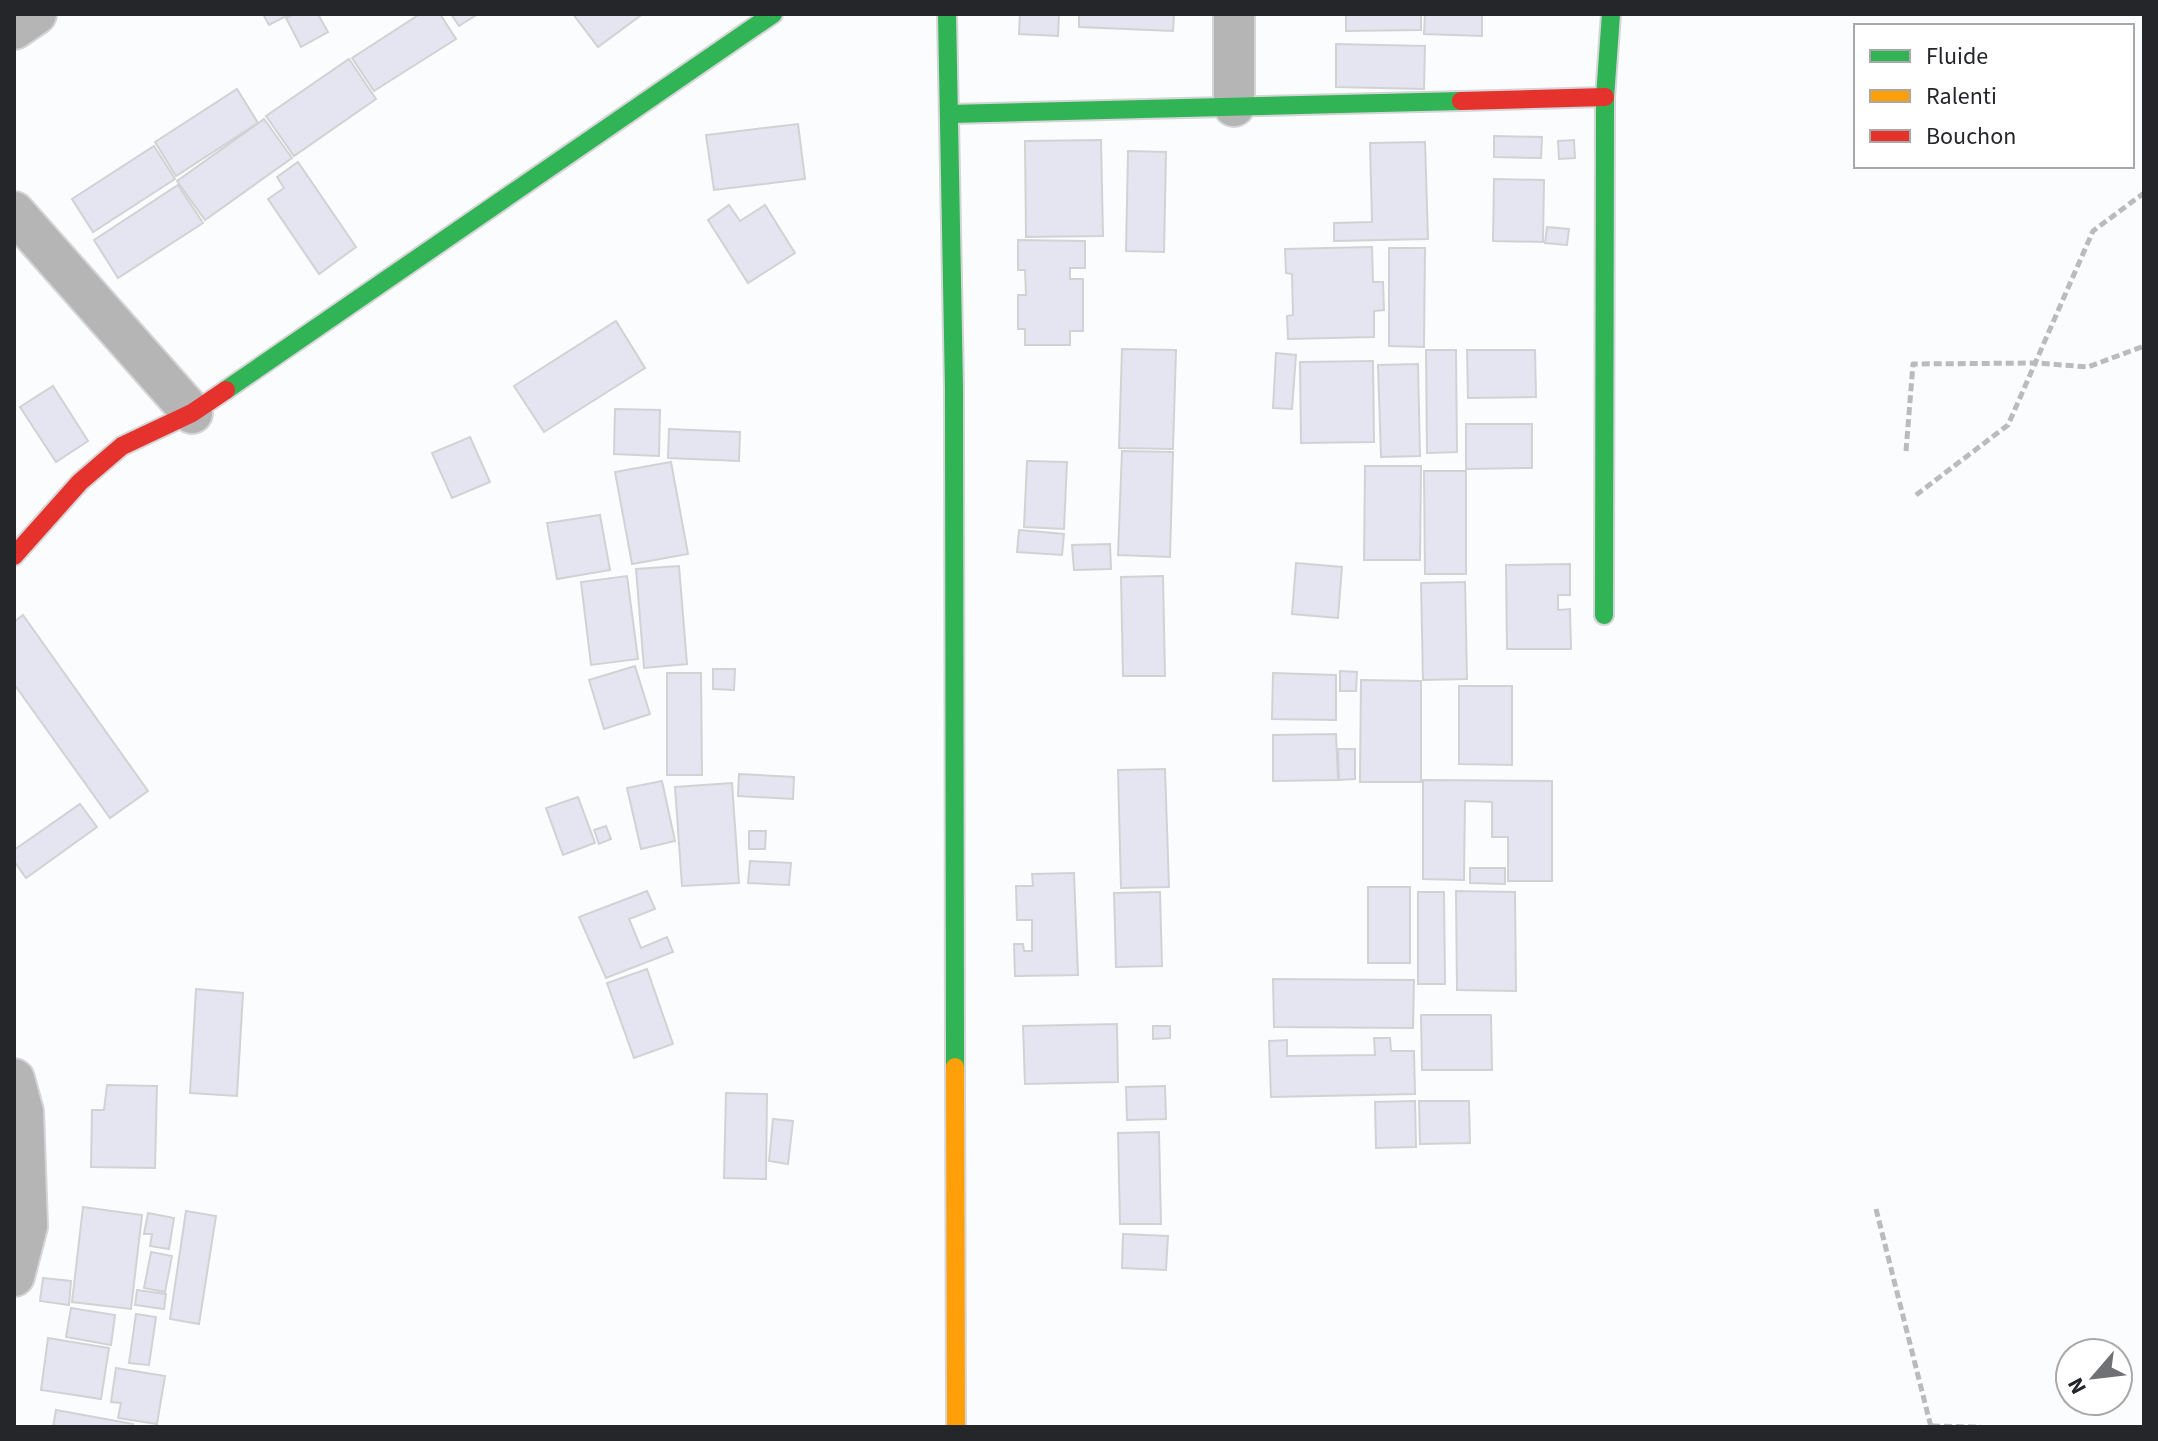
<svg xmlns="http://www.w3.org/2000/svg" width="2158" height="1441" font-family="'Source Sans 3',sans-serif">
<rect width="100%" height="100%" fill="#fbfcfe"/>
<g fill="#e4e5f1" stroke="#d1d2d4" stroke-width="2">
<path d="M263,14H290L269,25Z"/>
<path d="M294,14H318L328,32L301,47L286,18Z"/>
<path d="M420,14H440L456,39L374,91L352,58Z"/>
<path d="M451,14H478L459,26Z"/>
<path d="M573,14H639L640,16L598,47Z"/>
<path d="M1020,14H1059L1058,36L1019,34Z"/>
<path d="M1079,14H1174L1173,31L1079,27Z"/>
<path d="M1346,14H1421V30L1346,31Z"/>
<path d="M1425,14H1482V36L1424,34Z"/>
<path d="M1336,44L1425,46L1424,89L1336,87Z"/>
<path d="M349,59L376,99L294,156L266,116Z"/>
<path d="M237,89L258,123L176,176L155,142Z"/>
<path d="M264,119L292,158L205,220L177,181Z"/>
<path d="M798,124L805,179L714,190L706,135Z"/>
<path d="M1494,136L1542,137L1541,158L1494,157Z"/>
<path d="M1101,140L1103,236L1026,237L1025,141Z"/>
<path d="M1574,140L1575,158L1559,159L1558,141Z"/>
<path d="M1425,142L1428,239L1334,241V223L1372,222L1370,143Z"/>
<path d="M154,146L175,179L93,232L72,199Z"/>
<path d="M1128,151L1166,152L1164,252L1126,251Z"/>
<path d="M298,162L356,247L319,274L268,199L284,188L277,177Z"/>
<path d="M1494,179L1544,180L1543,242L1493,241Z"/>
<path d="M178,185L203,223L118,278L94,240Z"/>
<path d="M729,205L740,221L765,205L795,253L748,283L708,220Z"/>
<path d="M1547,227L1569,229L1567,245L1545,243Z"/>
<path d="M1018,240L1085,241V268H1070V279H1083V331H1070V345H1025V329H1018V295H1026L1025,270H1018Z"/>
<path d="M1372,247L1373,282H1383L1384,310L1374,311V337L1288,339L1287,316L1293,315L1292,274L1286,273L1285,249Z"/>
<path d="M1389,248H1425L1424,347L1389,346Z"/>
<path d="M616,321L645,368L544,432L514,386Z"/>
<path d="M1122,349L1176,350L1173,449L1119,448Z"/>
<path d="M1426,350H1456L1457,452L1427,453Z"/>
<path d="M1467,350H1535L1536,397L1468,398Z"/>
<path d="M1276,353L1296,355L1292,409L1273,408Z"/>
<path d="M1373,361L1374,442L1301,443L1300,362Z"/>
<path d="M1418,364L1420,456L1381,457L1378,365Z"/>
<path d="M53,386L88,441L56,462L20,407Z"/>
<path d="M615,409L660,410L659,456L614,454Z"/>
<path d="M1466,424H1532V468L1466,469Z"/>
<path d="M669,429L740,432L739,461L668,458Z"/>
<path d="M470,437L490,482L452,498L432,453Z"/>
<path d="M1122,451L1173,452L1170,557L1118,555Z"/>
<path d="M1027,461L1067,462L1064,529L1024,527Z"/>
<path d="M671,462L688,554L632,564L615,472Z"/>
<path d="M1365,466H1421L1420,560H1364Z"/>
<path d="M1424,471H1466V574H1425Z"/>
<path d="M600,515L610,570L557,579L547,523Z"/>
<path d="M1019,530L1064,534L1062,555L1017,552Z"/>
<path d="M1110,544L1111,569L1074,570L1072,545Z"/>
<path d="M1296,563L1342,567L1338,618L1292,614Z"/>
<path d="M1570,564V595H1558V610L1570,609L1571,649H1507L1506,565Z"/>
<path d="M679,566L687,664L644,668L636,569Z"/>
<path d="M627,576L638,659L591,665L581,582Z"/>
<path d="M1163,576L1165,676H1123L1121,577Z"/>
<path d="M1465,582L1467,679L1423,680L1421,583Z"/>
<path d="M23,615L148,791L110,818L14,684V622Z"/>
<path d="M635,666L650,714L604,729L589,680Z"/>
<path d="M713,669H735L734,690L713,689Z"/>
<path d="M1340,671L1357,672L1356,691H1340Z"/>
<path d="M667,673H701L702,775H667Z"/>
<path d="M1273,673L1336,675V720L1272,719Z"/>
<path d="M1361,680L1421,681V782H1360Z"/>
<path d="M1459,686H1512V765L1459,764Z"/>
<path d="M1336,734L1338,780L1273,781V735Z"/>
<path d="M1338,749H1355V779L1339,780Z"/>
<path d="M1165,769L1169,887L1121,888L1118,770Z"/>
<path d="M739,774L794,777L793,799L738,796Z"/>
<path d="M1423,780L1552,781V881H1508V837H1492V802L1465,801L1464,880L1423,879Z"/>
<path d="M662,781L675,841L641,849L627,788Z"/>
<path d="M732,783L739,883L682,886L675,787Z"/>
<path d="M578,797L595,843L563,855L546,808Z"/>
<path d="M80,804L97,827L26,878L14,861V850Z"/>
<path d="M606,826L611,839L599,844L594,830Z"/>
<path d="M749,831H766L765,849H749Z"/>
<path d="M750,861L791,863L789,885L748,883Z"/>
<path d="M1470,868H1505V884L1470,883Z"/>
<path d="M1074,873L1078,975L1015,976L1014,944H1023L1024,951H1032V920H1017L1016,886H1033L1032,874Z"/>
<rect x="1368" y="887" width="42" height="76"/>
<path d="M647,891L655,909L629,919L641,948L667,937L673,952L606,978L579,917Z"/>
<path d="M1456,891L1515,892L1516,991L1457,990Z"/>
<path d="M1160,892L1162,966L1116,967L1114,893Z"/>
<path d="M1418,892H1444L1445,984H1418Z"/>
<path d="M647,969L673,1044L634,1058L607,983Z"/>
<path d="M1273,979L1414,980L1413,1028L1274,1027Z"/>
<path d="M196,989L243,993L237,1096L190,1093Z"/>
<path d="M1421,1015H1491L1492,1070H1422Z"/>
<path d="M1117,1024L1118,1082L1025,1084L1023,1026Z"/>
<path d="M1153,1026H1170V1038L1153,1039Z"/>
<path d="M1374,1038H1390L1391,1051H1414L1415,1094L1271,1097L1269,1041L1287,1040V1056L1375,1055Z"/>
<path d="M107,1085L157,1086L155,1168L91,1167L92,1110H104Z"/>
<path d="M1165,1086L1166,1119L1127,1120L1126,1087Z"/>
<path d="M726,1093L767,1094L766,1179L724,1178Z"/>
<path d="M1415,1101L1416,1147L1376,1148L1375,1102Z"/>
<path d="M1419,1101H1469L1470,1143L1420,1144Z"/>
<path d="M773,1119L793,1121L788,1164L769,1161Z"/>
<path d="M1159,1132L1161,1224H1120L1118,1133Z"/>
<path d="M83,1207L142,1215L131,1309L72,1302Z"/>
<path d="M186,1211L216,1216L199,1324L170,1319Z"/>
<path d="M148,1213L174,1218L169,1249L150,1246L152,1234H144Z"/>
<path d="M1123,1234L1168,1236L1166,1270L1122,1268Z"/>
<path d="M151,1252L172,1256L165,1292L144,1288Z"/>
<path d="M43,1278L71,1281L69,1305L40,1301Z"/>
<path d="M137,1290L166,1294L164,1309L135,1305Z"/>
<path d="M71,1308L115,1315L111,1345L66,1337Z"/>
<path d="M136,1314L156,1317L149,1365L129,1363Z"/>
<path d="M48,1338L109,1348L101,1399L41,1390Z"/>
<path d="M116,1368L165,1376L157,1424L118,1418L121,1403L111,1402Z"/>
<path d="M56,1410L133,1424L132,1427H53Z"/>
</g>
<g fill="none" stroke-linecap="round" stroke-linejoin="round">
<defs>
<g id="street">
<path d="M1234,14V106"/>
<path d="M14,29L36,14"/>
<path d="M14,212L192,413"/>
<path d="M14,1079L23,1112L27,1226L14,1276"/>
</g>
<g id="fast">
<path d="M947,14L954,388L955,1067"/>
<path d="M950,114L1461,101"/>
<path d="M226,390L773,14"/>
<path d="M1604,615L1605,97L1611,14"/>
</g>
<path id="slow" d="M955,1067L956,1427"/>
<g id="jam">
<path d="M1461,101L1605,97"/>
<path d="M14,556L80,482L122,446L192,413L226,390"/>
</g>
</defs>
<use href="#street" stroke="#d5d5d7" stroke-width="44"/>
<use href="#fast" stroke="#d5d5d7" stroke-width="22"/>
<use href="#slow" stroke="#d5d5d7" stroke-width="22"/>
<use href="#jam" stroke="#d5d5d7" stroke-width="22"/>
<g stroke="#babbbc" stroke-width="5" stroke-dasharray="8 4" stroke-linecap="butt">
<path d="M1906,451L1913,364L2038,363L2088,367L2144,346"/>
<path d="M1916,495L2008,425L2093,231L2144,193"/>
<path d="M1876,1209L1931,1427"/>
<path d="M1932,1426L1981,1427"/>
</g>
<use href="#street" stroke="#b6b5b5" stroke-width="40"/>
<use href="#fast" stroke="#30b455" stroke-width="18"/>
<use href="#slow" stroke="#ff9f0a" stroke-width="18"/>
<use href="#jam" stroke="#e5322d" stroke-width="18"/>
</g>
<rect width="2158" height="1441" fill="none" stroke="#252629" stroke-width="32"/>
<rect x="1854" y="24" width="280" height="144" fill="#ffffff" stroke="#a8a8a9" stroke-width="2"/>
<rect x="1870" y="50" width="40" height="12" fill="#30b455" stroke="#a8a8a9" stroke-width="2"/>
<text x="1926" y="64" font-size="24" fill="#252629">Fluide</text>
<rect x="1870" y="90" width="40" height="12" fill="#ff9f0a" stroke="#a8a8a9" stroke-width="2"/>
<text x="1926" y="104" font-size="24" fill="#252629">Ralenti</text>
<rect x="1870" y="130" width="40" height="12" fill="#e5322d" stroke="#a8a8a9" stroke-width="2"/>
<text x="1926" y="144" font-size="24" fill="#252629">Bouchon</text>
<g transform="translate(2094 1377) rotate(242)"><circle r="38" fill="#ffffff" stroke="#a8a8a9" stroke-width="2"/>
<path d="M0-6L14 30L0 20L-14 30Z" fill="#707174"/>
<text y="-12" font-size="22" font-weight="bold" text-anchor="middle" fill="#252629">N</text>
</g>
</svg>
